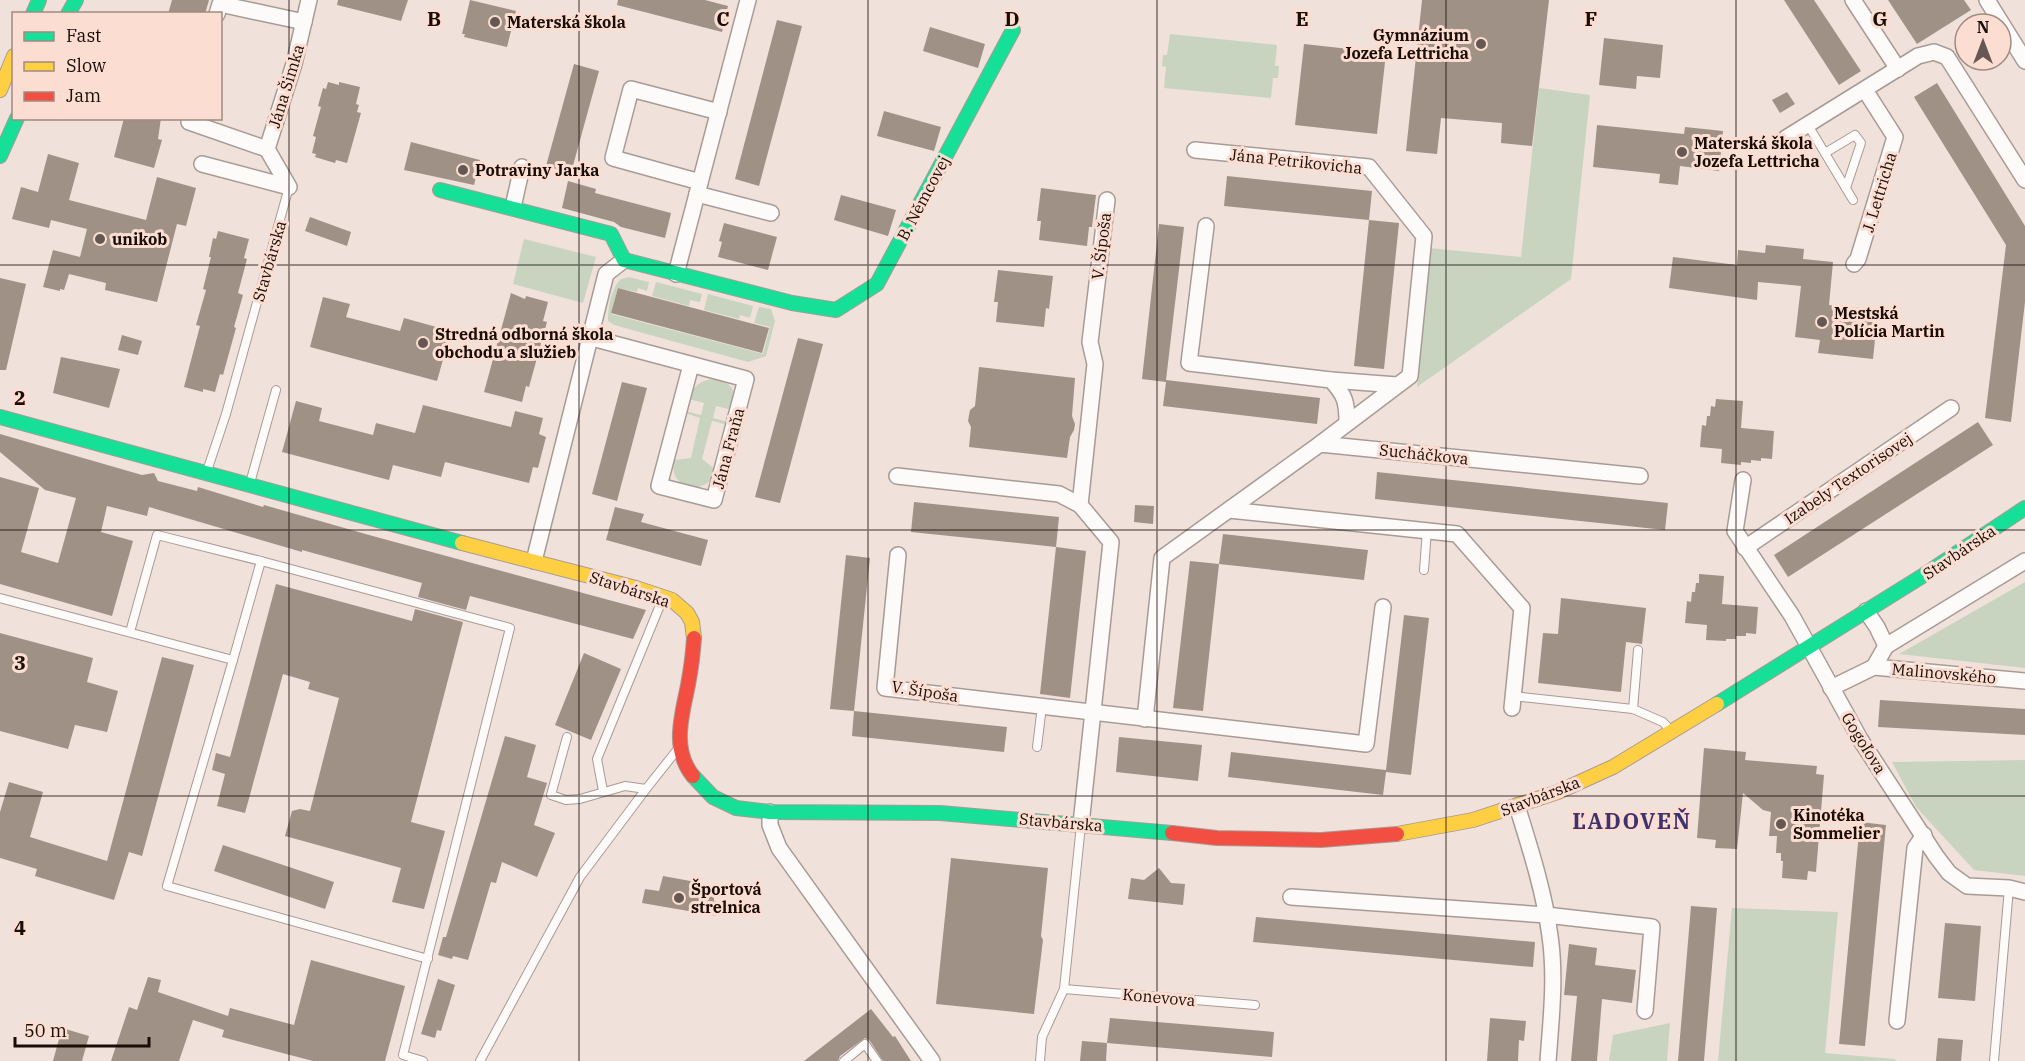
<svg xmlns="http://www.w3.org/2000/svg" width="2025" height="1061" font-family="'IBM Plex Serif',serif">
<rect width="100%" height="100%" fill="#f1e1db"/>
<g fill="#c8d4c0">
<path d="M1170,34L1277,45L1275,66H1279L1278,78H1273L1271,98L1164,88L1166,67L1162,66L1163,55H1167Z"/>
<path d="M1539,88L1590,95L1571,279L1417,387L1429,248L1521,257Z"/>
<path d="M524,239L596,257L583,303L513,284Z"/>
<path d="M629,277L649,282L647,291L638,288L637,292L618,288L611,314L763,354L770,327L754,323L759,307L771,309L775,321L766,356L748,362L614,325L608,321C608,307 611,289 621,279Z"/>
<path d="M656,282L702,294L700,302L690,300L689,306L652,296Z"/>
<path d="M708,294L753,306L750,318L740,315L739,319L704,310Z"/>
<path d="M714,379C735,384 736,391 732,410L716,406L713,418L728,422V425L712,421L702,459L716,470C713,482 705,486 693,488C678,483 671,477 674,460L691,458L700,418L685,413V411L701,415L704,403L688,399C693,386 701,380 714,379Z"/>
<path d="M2025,582V668L1899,654Z"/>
<path d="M2025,760V876L1974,870L1916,807L1892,762Z"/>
<path d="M1732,908L1838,912L1825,1053L1894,1059L1897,1061H1718Z"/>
<path d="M1670,1023L1667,1061H1609L1613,1035Z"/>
</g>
<g fill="#a09187">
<path d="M172,0H209L205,14H168Z"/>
<path d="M338,0H408L401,21L337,5Z"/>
<path d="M470,0L516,11L507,47L464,37L465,34H462Z"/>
<path d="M618,0H705L728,6L722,32L617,5Z"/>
<path d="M1422,0H1549L1532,146L1501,143L1502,123L1441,118L1437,154L1406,151Z"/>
<path d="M1784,0H1814L1861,71L1839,85Z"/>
<path d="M1888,0H1964L1971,10L1917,44Z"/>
<path d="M777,20L802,26L759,186L735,179Z"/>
<path d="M930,27L985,44L978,68L923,51Z"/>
<path d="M1604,38L1663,45L1660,78L1637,76L1636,89L1599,85Z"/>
<path d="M1304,44L1386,53L1377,134L1295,125Z"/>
<path d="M574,64L599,71L571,173L546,166Z"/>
<path d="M328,82L339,85V82L360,87L356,104L359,105L357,112L361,113L347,163L336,160L335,163L315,157L316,154L312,153L316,137L313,136L321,107L318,106L323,88L326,89Z"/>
<path d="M1937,83L2025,226V302L2011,422L1985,418L2006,245L1914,97Z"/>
<path d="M1787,92L1795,104L1780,113L1772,100Z"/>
<path d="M884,111L941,127L934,151L877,136Z"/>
<path d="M124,118H161L158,139L162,140L154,168L114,157Z"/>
<path d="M1597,125L1684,134L1685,127L1723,131L1719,171L1680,166L1678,185L1659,183L1660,174L1593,167Z"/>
<path d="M411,142L480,160L474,185L404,170Z"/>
<path d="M48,154L79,163L69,200L146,220L157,177L196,188L186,226L177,224L157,302L105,290L106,283L69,274L64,290L60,289V291L43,287L53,250L80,257L87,229L51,220L49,228L12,219L21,187L38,192Z"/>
<path d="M1227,176L1372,191L1369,220L1224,206Z"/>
<path d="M568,181L596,189L595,193L671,213L665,238L621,227L614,222L562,208Z"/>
<path d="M1041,188L1096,195L1092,227H1089L1087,246L1039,240L1041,221H1037Z"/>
<path d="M841,195L896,210L888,236L834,220Z"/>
<path d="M310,217L351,232L347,246L305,231Z"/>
<path d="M1369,220L1399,223L1384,369L1354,366Z"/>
<path d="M724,223L777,237L768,270L718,257L722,242L719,241Z"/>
<path d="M1159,224L1184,227L1166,380L1320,398L1317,424L1163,406L1166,382L1142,379Z"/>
<path d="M218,231L249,239L244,258L247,259L238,293L243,295L234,327L236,328L223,375L220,374L215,392L203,389V392L184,387L200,326L196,325L206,290L203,289L211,257H209L213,238L216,239Z"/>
<path d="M1766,245L1804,249L1803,259L1833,262L1829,305L1878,310L1873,359L1818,353L1820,340L1795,337L1801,286L1758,282L1757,300L1669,288L1673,257L1737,265L1738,250L1765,253Z"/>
<path d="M998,270L1053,276L1049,309L1046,308L1044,327L996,322L998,302H994Z"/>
<path d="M0,278L26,284L6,370H0Z"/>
<path d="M618,288L769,328L762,353L611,313Z"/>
<path d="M511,293L525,299L526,296L548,302L543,321L547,322L529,387L526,386L522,402L484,392Z"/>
<path d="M323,297L350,304L346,317L400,331L404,318L451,331L437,381L310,347Z"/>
<path d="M122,335L142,341L138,355L118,350Z"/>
<path d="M798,338L823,344L780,503L755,497Z"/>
<path d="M61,357L120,369L109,408L53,393Z"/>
<path d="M979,367L1075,378L1072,416L1075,424L1074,430L1070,437L1067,458L969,447L971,427L968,421L969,415L970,410L975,406Z"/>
<path d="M622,382L647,388L617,501L592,494Z"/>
<path d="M1716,399L1743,401L1741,428L1774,431L1772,459L1761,458V461L1751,460V463L1741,462V465L1721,463L1722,449L1700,447L1702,425L1706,426L1707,416H1710L1711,406L1715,407Z"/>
<path d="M296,401L322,408L319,421L373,435L376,423L415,433L423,405L511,427L515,411L543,418L539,434L546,437L538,468L533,467L529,483L445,462L441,477L393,465L389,480L282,452Z"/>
<path d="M1978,422L1993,445L1788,577L1774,555Z"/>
<path d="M0,434L142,475L154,473L158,481L197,491L198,487L263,507L264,505L369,535L646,610L633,639L470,596L466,610L418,597L422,583L302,550V552L149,507L147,516L107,506L101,532L133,541L112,616L0,584V477L39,488L21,552L58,563L76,498L45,490L0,452Z"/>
<path d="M1377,472L1668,503L1665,530L1375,499Z"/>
<path d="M914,502L1059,517L1056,547L911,532Z"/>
<path d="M1135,505L1154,506L1153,524L1134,522Z"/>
<path d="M615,507L644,514L641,522L708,540L701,566L606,540Z"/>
<path d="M1223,534L1368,550L1364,580L1219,564Z"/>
<path d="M1056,547L1086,551L1070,698L1040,694Z"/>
<path d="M846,555L870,558L854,711L830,709Z"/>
<path d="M1190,561L1219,564L1203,711L1173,708Z"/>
<path d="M1699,574L1724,576L1722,604L1758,607L1756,634L1746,633V636H1736V639H1726V641L1706,640L1707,625L1685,623L1687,601L1691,602L1692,592H1695L1696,583H1699Z"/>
<path d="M276,584L412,621L415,609L463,622L411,822L445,831L424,909L392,902L401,868L285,836L292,811L300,809L310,811L339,698L308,689L310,682L283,674L245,813L217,806L225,774L212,770L216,753L230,757Z"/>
<path d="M1561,598L1646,608L1642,644L1626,642L1621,692L1538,683L1543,633L1558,634Z"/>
<path d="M1404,615L1429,618L1411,775L1386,772L1383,795L1228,777L1231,752L1386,770Z"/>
<path d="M0,633L93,658L87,682L118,691L107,732L75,725L68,749L0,731Z"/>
<path d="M584,653L621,669L591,740L555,725Z"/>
<path d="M162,657L194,665L142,856L129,852L114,900L35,876L37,869L0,858V812L9,782L43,792L30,837L107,861Z"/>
<path d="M1880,700L2025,709V735L1878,727Z"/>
<path d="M854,711L1007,727L1004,752L852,736Z"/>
<path d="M505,736L536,745L527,777L547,783L534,825L555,833L537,877L502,862L496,883L491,882L468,960L453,956L452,959L438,955L443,937H446Z"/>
<path d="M1119,737L1202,745L1198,781L1116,772Z"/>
<path d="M1704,748L1746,752L1745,760L1817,766L1816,774L1824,775L1816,872L1808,871L1807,880L1782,878L1783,861H1781V853H1776L1777,836H1769L1771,812L1763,810L1743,793L1737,849L1715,848L1716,840L1697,838Z"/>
<path d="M1860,822L1886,825L1865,1046L1839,1044Z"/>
<path d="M223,845L334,882L325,909L214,871Z"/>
<path d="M951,858L1048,868L1041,936L1043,940L1034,1014L936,1004Z"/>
<path d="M1159,868L1171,883L1185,884L1183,905L1128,899L1131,878L1144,880Z"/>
<path d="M663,876L707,884V894L714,895V901L719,902L717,916L642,903L645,889L659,891Z"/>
<path d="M1691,906L1717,908L1704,1061H1678Z"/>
<path d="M1256,917L1535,942L1533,967L1253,942Z"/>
<path d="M1945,923L1981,926L1975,1001L1938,998Z"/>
<path d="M1569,944L1597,948L1595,965L1636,970L1632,1003L1602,999L1597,1061H1571L1577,996L1564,995Z"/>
<path d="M311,960L405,986L385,1061H313L222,1037L224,1030L193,1020L179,1061H111L129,1007L137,1010L148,977L161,980L158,992L228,1016L230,1008L294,1025Z"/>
<path d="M438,979L455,985L441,1031L437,1030L435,1038L421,1034Z"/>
<path d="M871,1009L893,1037L895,1036L911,1061H883L870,1041L865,1038L840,1056L838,1061H804Z"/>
<path d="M1110,1018L1274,1032L1272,1057L1107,1043Z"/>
<path d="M1490,1018L1526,1021L1524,1041L1519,1040L1518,1061H1487Z"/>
<path d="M62,1028L89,1036L82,1061H53Z"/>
<path d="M1938,1038L1963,1040L1961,1061H1936Z"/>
<path d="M1082,1041L1107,1043L1106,1061H1080Z"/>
</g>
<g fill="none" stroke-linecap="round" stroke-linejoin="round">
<defs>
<g id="lane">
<path d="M1808,125L1853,200"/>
<path d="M1825,153L1855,135L1861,143L1846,188"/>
<path d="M207,471L226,414L289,187"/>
<path d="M250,483L276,390"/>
<path d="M1424,570L1427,530"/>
<path d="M0,598L233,660L261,561L510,628L403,1055L423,1061"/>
<path d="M130,632L157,535L261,561"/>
<path d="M233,660L167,886L428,959"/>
<path d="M1513,696L1633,709L1663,722L1672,732"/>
<path d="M1633,709L1638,650"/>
<path d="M567,737L551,795L566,800L580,799L625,786L646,789"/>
<path d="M1037,747L1042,706"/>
<path d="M603,791L597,759L663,598"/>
<path d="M1064,989L1255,1005"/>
<path d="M480,1061L580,877L646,789L677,750"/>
<path d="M844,1061L865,1044L877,1061"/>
<path d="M1040,1061L1042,1037L1064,989L1081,825"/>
<path d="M1994,1061L2009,888"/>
</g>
<g id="street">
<path d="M1853,0L1898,69"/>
<path d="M1987,0L2025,61"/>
<path d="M217,14L220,4L304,22"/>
<path d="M190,118L189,122L267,149"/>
<path d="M1786,138L1918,56L1934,52L1947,57L2025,180"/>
<path d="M1195,150L1369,167L1424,236L1410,376L1320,444"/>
<path d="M202,164L289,187L267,149L294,64L309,0"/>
<path d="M700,182L613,158L631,89L719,112"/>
<path d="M697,194L771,213"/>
<path d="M513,207L522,167"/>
<path d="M1206,226L1189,363L1331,380C1345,395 1347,402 1347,423"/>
<path d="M1854,264L1858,259L1895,137L1865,90"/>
<path d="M676,274L748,0"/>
<path d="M592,338L746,379L714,500L659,486L691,365"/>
<path d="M1331,380L1397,385"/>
<path d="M897,476L1059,494L1080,505"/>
<path d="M1743,480L1735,531L1792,616L1860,739L1936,856L1949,873L1967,886L2009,888L2025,892"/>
<path d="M1229,510L1457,534L1522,608L1512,708"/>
<path d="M1745,548L1951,408"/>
<path d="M898,555L885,688L1366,744L1383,607"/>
<path d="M534,561L606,274L624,260"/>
<path d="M1866,611L1877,627L1886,646L1874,667"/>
<path d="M1886,646L2025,561"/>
<path d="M1831,688L1874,667L2025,681"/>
<path d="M1145,719L1162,558L1320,444L1640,476"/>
<path d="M1517,806C1530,848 1544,891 1550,936C1556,977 1551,1020 1548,1061"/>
<path d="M770,812V825L779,848L932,1061"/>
<path d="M1081,824L1111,542L1080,505L1095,364L1090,342L1107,200"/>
<path d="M1291,897L1546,915L1652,927L1645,1011"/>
<path d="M1897,1021L1915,848L1924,835"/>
</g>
<g id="fast">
<path d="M33,14L39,0"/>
<path d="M68,14L76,0"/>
<path d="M0,156L17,118"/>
<path d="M440,190L611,234L624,260L792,303L836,310L877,284L1013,30"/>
<path d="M0,417L462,543"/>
<path d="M1717,704L1924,575L2025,508"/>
<path d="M693,776L713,797L736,808L770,812L940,813L1172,833"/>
</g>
<g id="slow">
<path d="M0,90L14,56"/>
<path d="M462,543L636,588L672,600L687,613L692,622L694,638"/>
<path d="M1397,834L1473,820L1558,792L1613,767L1717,704"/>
</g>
<g id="jam">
<path d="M693,776C671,749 682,715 688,685C691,669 693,654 694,638"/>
<path d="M1172,833L1217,838L1321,840L1397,834"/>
</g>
</defs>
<use href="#lane" stroke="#a89b95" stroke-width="10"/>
<use href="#street" stroke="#a89b95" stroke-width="18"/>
<use href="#fast" stroke="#a89b95" stroke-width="16"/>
<use href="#slow" stroke="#a89b95" stroke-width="16"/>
<use href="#jam" stroke="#a89b95" stroke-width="16"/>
<use href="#lane" stroke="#fdfafa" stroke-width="8"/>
<use href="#street" stroke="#fdfafa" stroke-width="15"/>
<use href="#fast" stroke="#16e098" stroke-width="14"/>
<use href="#slow" stroke="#ffcf43" stroke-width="14"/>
<use href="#jam" stroke="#f24e42" stroke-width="14"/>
</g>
<path fill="none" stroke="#190d08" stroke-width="1.5" stroke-opacity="0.55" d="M289,0V1061M579,0V1061M868,0V1061M1157,0V1061M1446,0V1061M1736,0V1061M0,265H2025M0,530H2025M0,796H2025"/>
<g fill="#655752" stroke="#fbddd1" stroke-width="2">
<circle cx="495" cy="22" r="6"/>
<circle cx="1481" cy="44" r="6"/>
<circle cx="1682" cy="152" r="6"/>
<circle cx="463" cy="170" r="6"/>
<circle cx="100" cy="239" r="6"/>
<circle cx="1822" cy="322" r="6"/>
<circle cx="423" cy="343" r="6"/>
<circle cx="1781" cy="824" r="6"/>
<circle cx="679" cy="898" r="6"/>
</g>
<g text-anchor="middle" stroke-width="6" stroke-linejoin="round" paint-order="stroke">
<g font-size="16" font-weight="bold" fill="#190d08" stroke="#fbddd1" text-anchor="start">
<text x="507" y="28">Materská škola</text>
<text x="1469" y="41" text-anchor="end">Gymnázium<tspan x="1469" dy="18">Jozefa Lettricha</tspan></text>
<text x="1694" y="149">Materská škola<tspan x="1694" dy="18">Jozefa Lettricha</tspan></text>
<text x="475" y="176">Potraviny Jarka</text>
<text x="112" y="245">unikob</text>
<text x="1834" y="319">Mestská<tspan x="1834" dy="18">Polícia Martin</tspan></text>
<text x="435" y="340">Stredná odborná škola<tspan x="435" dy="18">obchodu a služieb</tspan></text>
<text x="1793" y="821">Kinotéka<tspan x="1793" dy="18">Sommelier</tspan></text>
<text x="691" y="895">Športová<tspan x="691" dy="18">strelnica</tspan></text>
</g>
<g font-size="16" fill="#190d08" stroke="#fbddd1">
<text transform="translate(286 86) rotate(-73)" y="6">Jána Šimka</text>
<text transform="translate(1296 161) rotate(6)" y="6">Jána Petrikovicha</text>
<text transform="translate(1879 192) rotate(-73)" y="6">J. Lettricha</text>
<text transform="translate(923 198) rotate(-62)" y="6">B. Němcovej</text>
<text transform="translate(1101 246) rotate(-83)" y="6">V. Šípoša</text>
<text transform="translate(269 261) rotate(-74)" y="6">Stavbárska</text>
<text transform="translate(728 448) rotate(-75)" y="6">Jána Fraňa</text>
<text transform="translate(1424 454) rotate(6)" y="6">Sucháčkova</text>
<text transform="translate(1848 478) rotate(-34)" y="6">Izabely Textorisovej</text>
<text transform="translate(1959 552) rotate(-34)" y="6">Stavbárska</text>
<text transform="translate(630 589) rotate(18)" y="6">Stavbárska</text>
<text transform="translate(1944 673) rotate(5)" y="6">Malinovského</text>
<text transform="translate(925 691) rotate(9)" y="6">V. Šípoša</text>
<text transform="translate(1864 743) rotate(58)" y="6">Gogoľova</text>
<text transform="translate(1540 796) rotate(-21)" y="6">Stavbárska</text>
<text transform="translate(1061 822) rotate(5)" y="6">Stavbárska</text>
<text transform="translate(1159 997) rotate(5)" y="6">Konevova</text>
</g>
<g font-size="22" font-weight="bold" letter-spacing="1.5" fill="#3d336f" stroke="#fbddd1">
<text x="1632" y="829">ĽADOVEŇ</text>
</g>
</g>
<g font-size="20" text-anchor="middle" font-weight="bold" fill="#190d08" stroke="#fbddd1" stroke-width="6" stroke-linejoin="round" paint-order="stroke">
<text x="434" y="26">B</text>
<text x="723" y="26">C</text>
<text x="1012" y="26">D</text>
<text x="1302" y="26">E</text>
<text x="1591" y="26">F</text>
<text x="1880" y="26">G</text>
<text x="20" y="405">2</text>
<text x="20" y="670">3</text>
<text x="20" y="935">4</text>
</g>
<rect x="12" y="12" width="210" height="108" fill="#fbddd1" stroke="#a18a81" stroke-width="1.5"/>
<rect x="24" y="32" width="30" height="9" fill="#16e098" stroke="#a18a81" stroke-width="1.5"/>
<text x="66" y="42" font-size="18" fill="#190d08">Fast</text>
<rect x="24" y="62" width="30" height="9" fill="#ffcf43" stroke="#a18a81" stroke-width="1.5"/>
<text x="66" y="72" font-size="18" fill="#190d08">Slow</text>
<rect x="24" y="92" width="30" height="9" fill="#f24e42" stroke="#a18a81" stroke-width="1.5"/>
<text x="66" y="102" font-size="18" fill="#190d08">Jam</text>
<g transform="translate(1983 42)"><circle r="28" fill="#fbddd1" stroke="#a18a81" stroke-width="1.5"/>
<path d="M0-4.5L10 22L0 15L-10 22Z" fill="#655752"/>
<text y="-9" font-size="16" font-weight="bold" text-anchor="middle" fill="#190d08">N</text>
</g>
<path d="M15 1037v9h134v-9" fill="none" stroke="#190d08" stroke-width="3"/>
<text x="24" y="1037" font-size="18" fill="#190d08" stroke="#fbddd1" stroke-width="4.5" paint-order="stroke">50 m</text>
</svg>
